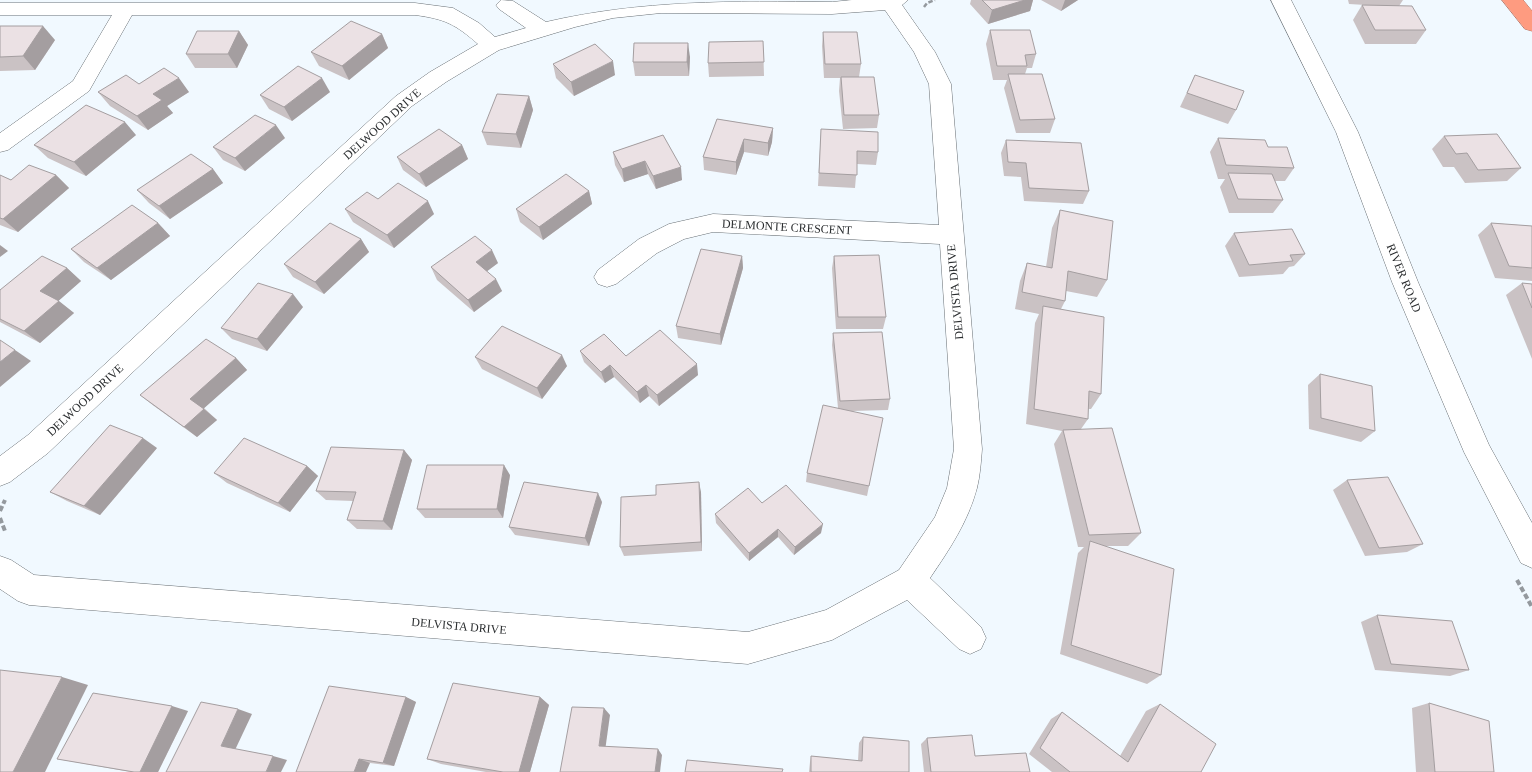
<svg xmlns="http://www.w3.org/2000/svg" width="1532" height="772" font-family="'Times New Roman',serif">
<rect width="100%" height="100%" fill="#f1f9ff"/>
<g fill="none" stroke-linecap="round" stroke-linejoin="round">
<defs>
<g id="minor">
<path d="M852,0H908L902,5L935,52L951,84L982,449C981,462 980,476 977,488C968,522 949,550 930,578L981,627L986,638L981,649L970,654L959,649L907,600L832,640L748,664L29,605L18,601L0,589V556L11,560L34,575L748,632L826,610L899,570L935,517L947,488L954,449L940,244L713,232L684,239L657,253L616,284L607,287L598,284L594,277L598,270L639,239L669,224L713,214L939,225L929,84L914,52L885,10L832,14L661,13L613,18L575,27L499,50L446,82L412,106L48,453L10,482L0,486V456L28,435L396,96L430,72L478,44C455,24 445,19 415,15H132L89,91L8,150L0,152V133L73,81L112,15H0V3H415L453,8L479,23L495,37L526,28L499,9L496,5L501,0L513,1L546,22C641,0 734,1 832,2Z"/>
<path d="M1271,0H1291L1358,132L1418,282L1489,445L1532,523V568L1521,563L1464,452L1392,282L1336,132Z"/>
</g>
<path id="highway" d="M1502,0H1523L1532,11V31L1525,29Z"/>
</defs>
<use href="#minor" stroke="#686f74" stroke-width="1"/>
<use href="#highway" stroke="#b47464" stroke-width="1"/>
<path stroke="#94999e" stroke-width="2.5" stroke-dasharray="4.5 2" stroke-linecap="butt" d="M924,7L927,3L935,0"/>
<g stroke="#94999e" stroke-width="4" stroke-dasharray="5.5 2.5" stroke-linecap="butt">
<path d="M0,511L5,500"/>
<path d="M0,518L5,531"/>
<path d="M1517,580L1532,607"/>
</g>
<use href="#minor" fill="#fff" fill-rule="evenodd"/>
<use href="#highway" fill="#fe9b80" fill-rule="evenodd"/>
</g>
<g fill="#cac2c4">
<path d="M971,0H1033L1030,11L988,24L970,4Z"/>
<path d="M1041,0H1078L1061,11Z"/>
<path d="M1348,0H1403L1399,6L1426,30L1416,44H1365L1353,20L1362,5L1382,6L1349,4Z"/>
<path d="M0,26L55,40L35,70L0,71Z"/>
<path d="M990,30L1036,54L1032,68H1027L1025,74L1055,119L1050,133H1016L1004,88L1007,80H993L986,44Z"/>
<path d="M239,31L248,45L237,68H195L186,54Z"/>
<path d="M823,32L861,64L859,77L879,115L877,128L843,129L839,91L840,78H824L822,46Z"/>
<path d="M382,34L388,48L349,80L319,66L311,52Z"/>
<path d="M763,41L764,76L709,77L708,63Z"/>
<path d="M690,57L689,76H635L633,62Z"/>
<path d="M553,64L615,75L574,96L556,78Z"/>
<path d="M1195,75L1236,110L1228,124L1180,107Z"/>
<path d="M139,84L189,92L167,106L173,113L148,130L110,106L98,92Z"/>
<path d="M330,92L292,121L269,109L260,95Z"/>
<path d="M529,96L533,110L521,148L487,145L482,132Z"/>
<path d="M717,119L773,128L772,142L768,156L744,152L736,175L704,170L703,157Z"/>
<path d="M821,129L878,152L876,165L857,164L855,188L818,186Z"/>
<path d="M136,135L86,176L48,158L34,145Z"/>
<path d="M663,135L682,180L656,189L648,174L624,182L615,165L613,152Z"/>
<path d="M1444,136L1521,168L1507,181L1465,183L1454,167H1443L1432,149Z"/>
<path d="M285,138L245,171L223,160L213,147Z"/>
<path d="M1218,138L1268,147L1294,168L1285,181H1275L1283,200L1273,213H1229L1220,187L1225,179H1218L1210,152Z"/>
<path d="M1006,140L1089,191L1083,204L1024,201L1021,177L1004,176L1001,153Z"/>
<path d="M462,145L468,159L426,187L403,170L397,157Z"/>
<path d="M213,169L223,183L170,219L149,203L137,190Z"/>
<path d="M0,175L11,180L56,175L69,188L18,232L0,225Z"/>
<path d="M589,191L592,204L543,240L520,222L516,209Z"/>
<path d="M378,199L434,214L394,248L353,222L345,209Z"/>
<path d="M1060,210L1107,280L1097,297L1066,291L1065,301L1061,309L1101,394L1091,409H1088V419L1081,429L1141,533L1128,546H1106L1161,675L1147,684L1060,654L1078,553L1084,547H1078L1054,444L1062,431L1026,424L1035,323L1039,314L1015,309L1020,281L1027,263L1046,267L1052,228Z"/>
<path d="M158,223L170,236L111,280L84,262L71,249Z"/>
<path d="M1491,223L1532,226V281L1495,278L1478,235Z"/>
<path d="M1234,233L1305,254L1294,266L1289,267L1283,274L1239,277L1225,246Z"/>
<path d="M361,239L369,252L324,294L293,277L284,264Z"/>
<path d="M742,256L743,268L721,345L678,338L676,326Z"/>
<path d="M834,256L886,317L883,329H836L832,268Z"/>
<path d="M498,263L487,271L502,291L474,312L437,280L431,267Z"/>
<path d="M67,268L81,281L58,301L74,313L40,343L0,322V290Z"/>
<path d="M1522,283L1532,284V359L1506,295Z"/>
<path d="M303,307L267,351L232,339L221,328Z"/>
<path d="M833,333L890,399L888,410L852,411L869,486L867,496L806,482L807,473L838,408L832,345Z"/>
<path d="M580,351L626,356L698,375L659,406L649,396L640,403L614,377L605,383L584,362Z"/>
<path d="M475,357L567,366L542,399L482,369Z"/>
<path d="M236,358L247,370L204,408L217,420L197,437L154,406L140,395Z"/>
<path d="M1320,374L1375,431L1361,442L1309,429L1308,385Z"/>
<path d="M157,448L100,515L67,501L50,492Z"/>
<path d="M404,450L412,460L392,530L357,529L347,520L353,501L326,500L316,491Z"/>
<path d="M307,466L318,476L290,512L227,483L214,473Z"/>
<path d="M510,475L503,518H425L417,509Z"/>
<path d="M1347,480L1423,544L1407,552L1365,556L1333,490Z"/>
<path d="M701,492L702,551L624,556L620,547L656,495Z"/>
<path d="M602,502L589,546L515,535L509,527Z"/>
<path d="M762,503L821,533L794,555L778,537L749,561L716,523L715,514Z"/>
<path d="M1377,615L1469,670L1450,676L1375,670L1361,622Z"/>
<path d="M406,697L416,702L394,766L370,763L297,772Z"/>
<path d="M540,697L549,705L530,772H486L441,764L427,759Z"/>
<path d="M1429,703L1494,772H1416L1412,708Z"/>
<path d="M1160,704L1201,772H1052L1029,754L1051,719L1062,712L1120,756L1146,711Z"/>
<path d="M188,711L158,772H131L57,759Z"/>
<path d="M863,737L909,772H809L810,762L811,756L858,761L859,743Z"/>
<path d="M927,738L975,756L1030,772H924L921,744Z"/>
</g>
<g fill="#a49ea0">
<path d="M1025,0H1033L1030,11L988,24L992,10Z"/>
<path d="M1065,0H1078L1061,11Z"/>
<path d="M43,26L55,40L35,70L23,56Z"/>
<path d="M239,31L248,45L237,68L228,54Z"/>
<path d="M382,34L388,48L349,80L342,66Z"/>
<path d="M688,43L690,57L689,76L687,62Z"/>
<path d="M613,61L615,75L574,96L571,82Z"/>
<path d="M179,78L189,92L167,106L173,113L148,130L137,116L153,94Z"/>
<path d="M322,78L330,92L292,121L284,107Z"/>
<path d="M529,96L533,110L521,148L516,134Z"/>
<path d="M125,122L136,135L86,176L74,162Z"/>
<path d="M276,125L285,138L245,171L235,158Z"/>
<path d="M773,128L772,142L768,156V143Z"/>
<path d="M744,139V152L736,175V162Z"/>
<path d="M462,145L468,159L426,187L419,174Z"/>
<path d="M645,161L648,174L624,182L622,169Z"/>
<path d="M681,167L682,180L656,189L653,176Z"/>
<path d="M213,169L223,183L170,219L159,206Z"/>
<path d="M56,175L69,188L18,232L3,219Z"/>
<path d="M589,191L592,204L543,240L539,227Z"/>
<path d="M428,201L434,214L394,248L387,235Z"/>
<path d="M158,223L170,236L111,280L97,268Z"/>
<path d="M361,239L369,252L324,294L315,282Z"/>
<path d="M0,245L8,251L0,257Z"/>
<path d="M492,250L498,263L482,275L476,262Z"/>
<path d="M742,256L743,268L721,345L720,334Z"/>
<path d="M67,268L81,281L55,304L40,291Z"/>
<path d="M496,279L502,291L474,312L468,300Z"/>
<path d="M293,294L303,307L267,351L257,339Z"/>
<path d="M59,301L74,313L40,343L24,331Z"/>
<path d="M15,350L31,361L0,387V362Z"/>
<path d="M562,355L567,366L542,399L537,388Z"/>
<path d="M236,358L247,370L202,410L190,399Z"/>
<path d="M697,364L698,375L659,406L657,395Z"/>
<path d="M610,365L614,377L605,383L601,372Z"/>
<path d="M646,385L649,396L640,403L637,392Z"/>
<path d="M204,409L217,420L197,437L184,427Z"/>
<path d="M143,438L157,448L100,515L84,506Z"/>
<path d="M404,450L412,460L392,530L383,521Z"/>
<path d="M504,465L510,475L503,518L497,509Z"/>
<path d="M307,466L318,476L290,512L278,503Z"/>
<path d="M699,482L701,492L702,551L701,542Z"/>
<path d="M598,493L602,502L589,546L585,538Z"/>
<path d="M823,524L821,533L794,555L795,547Z"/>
<path d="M778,529V537L749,561V553Z"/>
<path d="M62,677L88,685L45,772H13Z"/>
<path d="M406,697L416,702L394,766L383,763Z"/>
<path d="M540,697L549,705L530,772H519Z"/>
<path d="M172,706L188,711L158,772H140Z"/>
<path d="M604,708L610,715L605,751L599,746Z"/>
<path d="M238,709L252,714L235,750L221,746Z"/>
<path d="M658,749L662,755L660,772H655Z"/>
<path d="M273,756L287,760L281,772H266Z"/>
<path d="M359,759L370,763L366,772H354Z"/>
</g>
<g fill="#ebe1e4" stroke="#a49ea0">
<path d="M982,0H1025L992,10Z"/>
<path d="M1362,5L1412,6L1426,30H1375Z"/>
<path d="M351,21L382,34L342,66L311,52Z"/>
<path d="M0,26H43L23,56L0,57Z"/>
<path d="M990,30H1030L1036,54L1025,55L1027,66H997Z"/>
<path d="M197,31H239L228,54H186Z"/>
<path d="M823,32H857L861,64H825Z"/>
<path d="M763,41L764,62L708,63L709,42Z"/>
<path d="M634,43H688L687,62H633Z"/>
<path d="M595,44L613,61L571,82L553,64Z"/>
<path d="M298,66L322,78L284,107L260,95Z"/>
<path d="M164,68L179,78L153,94L162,100L137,116L98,92L126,75L139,84Z"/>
<path d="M1008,74H1042L1055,119L1020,120Z"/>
<path d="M1195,75L1244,91L1236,110L1187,93Z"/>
<path d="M841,77H874L879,115H844Z"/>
<path d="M497,94L529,96L516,134L482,132Z"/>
<path d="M86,105L125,122L74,162L34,145Z"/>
<path d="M255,115L276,125L235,158L213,147Z"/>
<path d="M717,119L773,128L768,143L744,139L736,162L703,157Z"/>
<path d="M439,129L462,145L419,174L397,157Z"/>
<path d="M821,129L878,132V152L857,151V175L819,173Z"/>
<path d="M1497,134L1521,168L1478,170L1467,153L1456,154L1444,136Z"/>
<path d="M663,135L681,167L653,176L645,161L622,169L613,152Z"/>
<path d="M1218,138L1265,140L1268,147H1287L1294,168L1226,165Z"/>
<path d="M1006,140L1081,143L1089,191L1029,188L1026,163L1008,162Z"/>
<path d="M191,154L213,169L159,206L137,190Z"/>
<path d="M29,165L56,175L3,219L0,218V175L11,180Z"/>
<path d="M1228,173L1272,174L1283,200L1238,199Z"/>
<path d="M566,174L589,191L539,227L516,209Z"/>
<path d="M398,183L428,201L387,235L345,209L367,192L378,199Z"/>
<path d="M132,205L158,223L97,268L71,249Z"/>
<path d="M1060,210L1113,221L1107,280L1068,271L1065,301L1022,292L1027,263L1052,268Z"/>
<path d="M330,223L361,239L315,282L284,264Z"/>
<path d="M1491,223L1532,226V268L1509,266Z"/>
<path d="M1292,229L1305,254L1290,255L1293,261L1249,265L1234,233Z"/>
<path d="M475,236L492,250L476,262L496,279L468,300L431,267Z"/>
<path d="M701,249L742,256L720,334L676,326Z"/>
<path d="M879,255L886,317H838L834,256Z"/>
<path d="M42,256L67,268L40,291L59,301L24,331L0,319V290Z"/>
<path d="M258,283L293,294L257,339L221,328Z"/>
<path d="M1522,283L1532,284V308Z"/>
<path d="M1043,306L1104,317L1101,394L1089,391L1088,419L1034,409Z"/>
<path d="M502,326L562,355L537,388L475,357Z"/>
<path d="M660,330L697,364L657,395L646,385L637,392L610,365L601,372L580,351L604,334L626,356Z"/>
<path d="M882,332L890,399L840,401L833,333Z"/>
<path d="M206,339L236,358L190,399L204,409L184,427L140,395Z"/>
<path d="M0,340L15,350L0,362Z"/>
<path d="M1320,374L1372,386L1375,431L1321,418Z"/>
<path d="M823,405L883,418L869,486L807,473Z"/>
<path d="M110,425L143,438L84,506L50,492Z"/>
<path d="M1112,428L1141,533L1089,535L1063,430Z"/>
<path d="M244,438L307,466L278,503L214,473Z"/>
<path d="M331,447L404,450L383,521L347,520L356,492L316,491Z"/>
<path d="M427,465H504L497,509H417Z"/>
<path d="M1388,477L1423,544L1379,548L1347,480Z"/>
<path d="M524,482L598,493L585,538L509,527Z"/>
<path d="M699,482L701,542L620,547L621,497L656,495V485Z"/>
<path d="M786,485L823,524L795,547L778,529L749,553L715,514L748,488L762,503Z"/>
<path d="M1090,541L1174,569L1161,675L1071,645Z"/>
<path d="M1377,615L1452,621L1469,670L1391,664Z"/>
<path d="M0,670L62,677L13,772H0Z"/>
<path d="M453,683L540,697L519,772H503L427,759Z"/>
<path d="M329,686L406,697L383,763L359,759L354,772H296Z"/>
<path d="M93,693L172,706L140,772H134L57,759Z"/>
<path d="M201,702L238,709L221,746L273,756L266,772H166Z"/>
<path d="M1429,703L1489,721L1494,772H1435Z"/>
<path d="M1160,704L1216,744L1201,772H1070L1040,748L1062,712L1128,762Z"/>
<path d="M572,707L604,708L599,746L658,749L655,772H560Z"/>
<path d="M972,735L975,756L1026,753L1030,772H931L927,738Z"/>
<path d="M863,737L909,741V772H811V756L862,761Z"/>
<path d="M687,760L783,769L782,772H685Z"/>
</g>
<g text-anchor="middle" stroke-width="4" stroke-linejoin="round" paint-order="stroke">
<g font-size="12" fill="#2a2d2f" stroke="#fff">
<text transform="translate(382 124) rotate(-42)" y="4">DELWOOD DRIVE</text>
<text transform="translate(787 227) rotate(3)" y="4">DELMONTE CRESCENT</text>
<text transform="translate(1404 278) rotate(68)" y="4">RIVER ROAD</text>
<text transform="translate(955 292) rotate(-95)" y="4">DELVISTA DRIVE</text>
<text transform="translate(85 400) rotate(-43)" y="4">DELWOOD DRIVE</text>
<text transform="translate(459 626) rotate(5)" y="4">DELVISTA DRIVE</text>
</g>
</g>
</svg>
